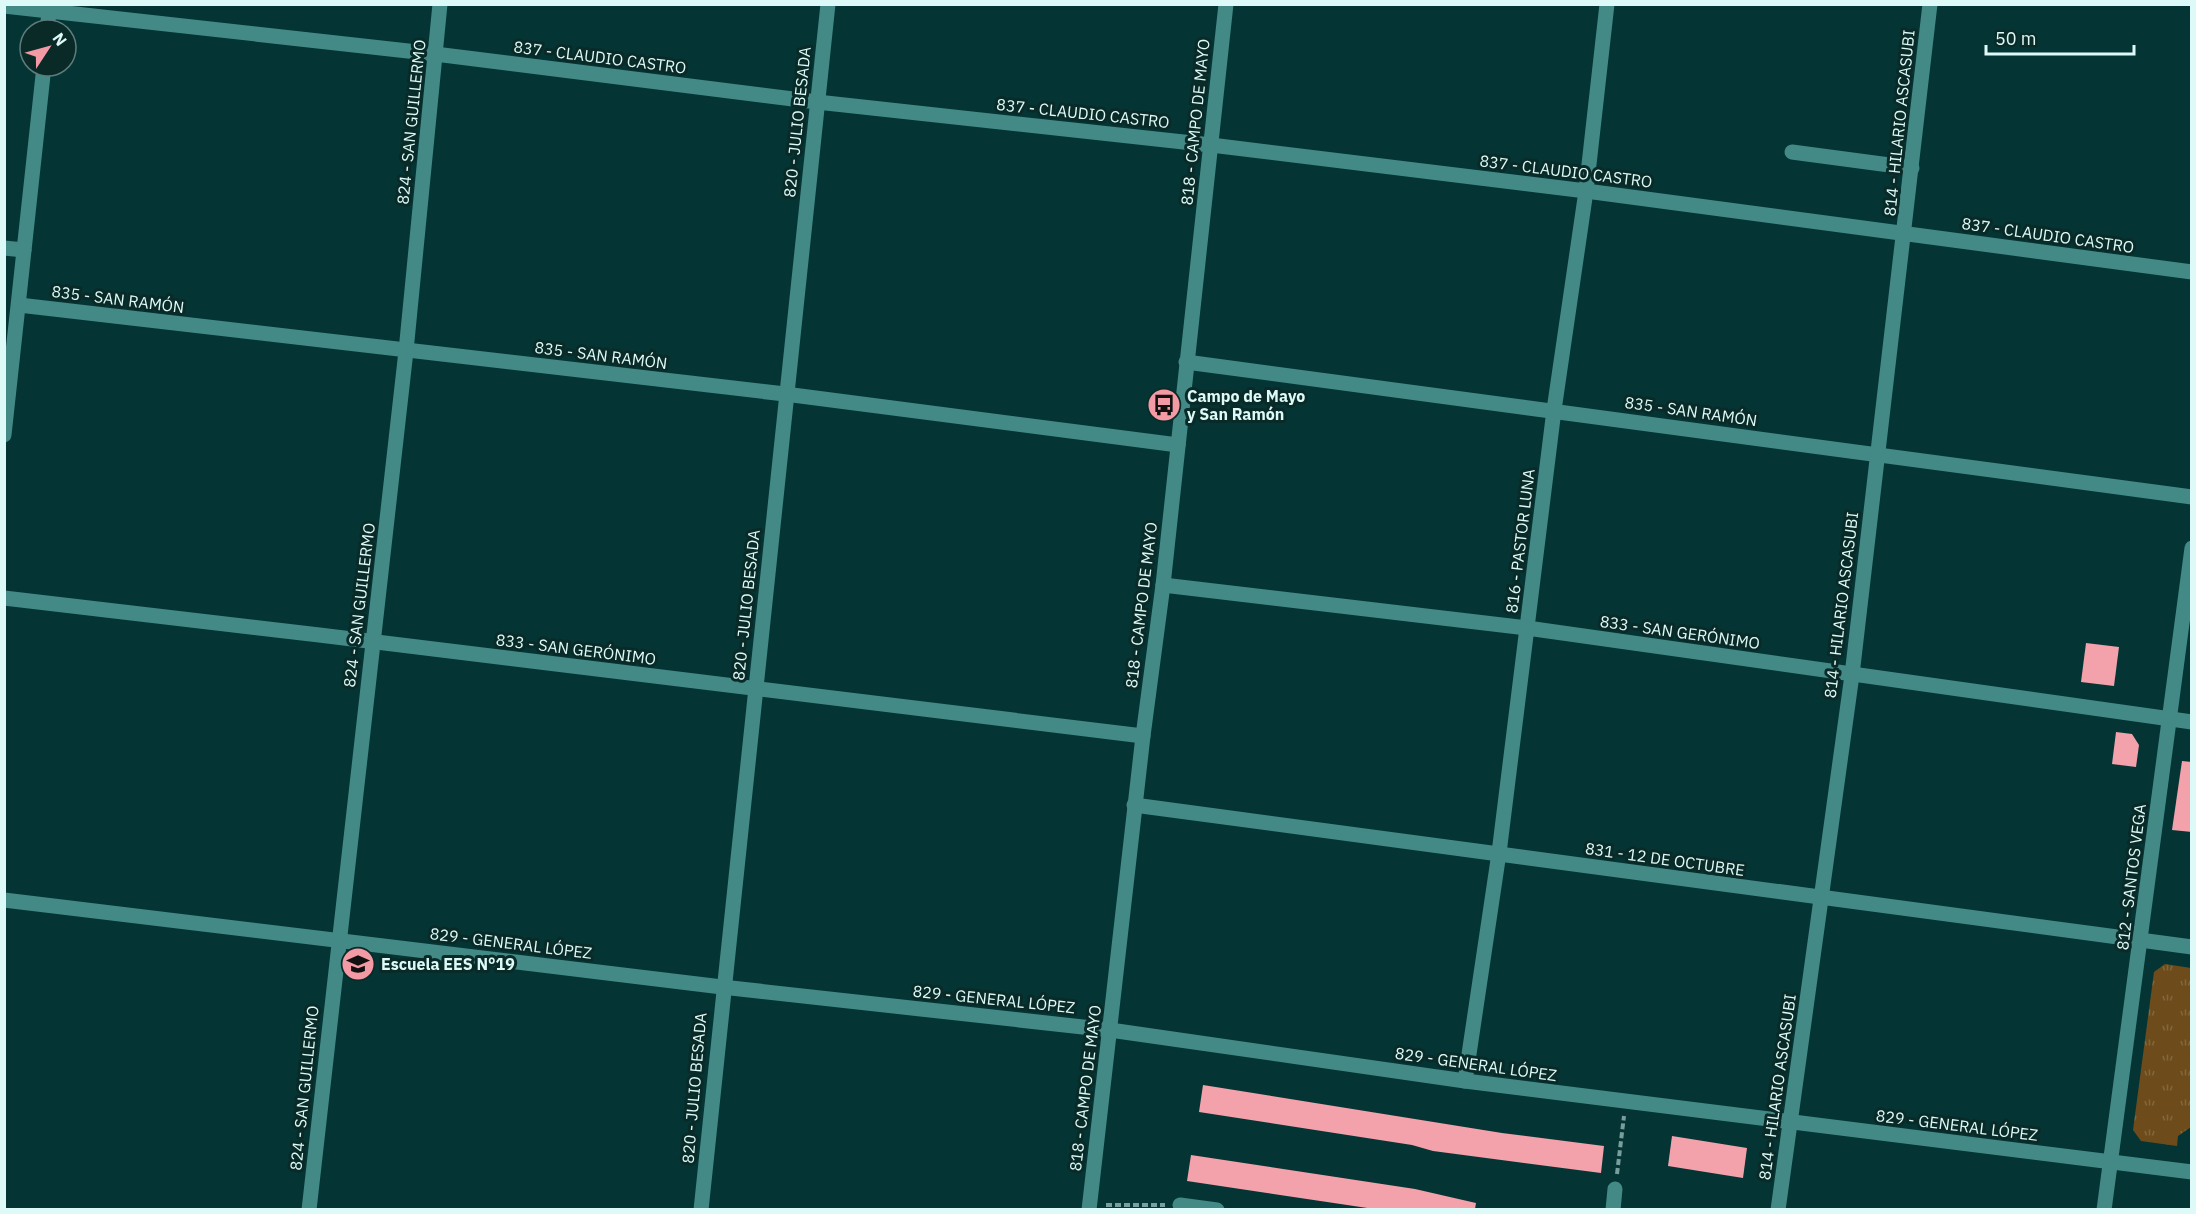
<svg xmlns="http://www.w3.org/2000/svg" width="2196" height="1214" font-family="'IBM Plex Sans',sans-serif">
<defs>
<pattern id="grass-tufts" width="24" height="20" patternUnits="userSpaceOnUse" patternTransform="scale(1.5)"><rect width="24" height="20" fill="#6e4b1a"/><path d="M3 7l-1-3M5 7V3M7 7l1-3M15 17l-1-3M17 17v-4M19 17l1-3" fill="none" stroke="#82663c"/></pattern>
</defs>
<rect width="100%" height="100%" fill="#043534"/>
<path fill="url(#grass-tufts)" d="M2165,964L2191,968V1127L2178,1136L2177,1146L2141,1141L2133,1130L2154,972Z"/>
<g fill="#f3a1ab">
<path d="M2086,643L2119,647L2114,686L2081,682Z"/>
<path d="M2116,732L2132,734L2139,745L2136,767L2112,764Z"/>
<path d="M2182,761L2192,762V832L2172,830Z"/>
<path d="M1203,1085L1502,1133L1604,1146L1601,1173L1433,1151L1412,1145L1199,1112Z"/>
<path d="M1672,1136L1747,1148L1743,1178L1668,1166Z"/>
<path d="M1191,1155L1415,1189L1476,1203L1475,1209H1374L1187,1181Z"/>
</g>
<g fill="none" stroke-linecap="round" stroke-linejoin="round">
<g stroke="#789e9d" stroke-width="4" stroke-dasharray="6 3" stroke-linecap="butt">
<path d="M1617,1174L1624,1116"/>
<path d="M1106,1205H1165"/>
</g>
<g stroke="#438a87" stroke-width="15">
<path d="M4,6L435,54L817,102L1211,145L1586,191L2192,272"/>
<path d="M47,30L50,4"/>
<path d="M1792,152L1912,168"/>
<path d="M4,248L24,250"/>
<path d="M19,305L785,394L1178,445"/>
<path d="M1186,362L2192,497"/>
<path d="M4,435L44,66"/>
<path d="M1163,585L1527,628L2192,722"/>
<path d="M4,598C384,641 763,691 1143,736"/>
<path d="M1134,805L2192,947"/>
<path d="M4,900L722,987L1110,1030L1465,1081L2192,1172"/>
<path d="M1465,1081L1499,853L1554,410L1586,191L1607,4"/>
<path d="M1180,1205L1217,1210"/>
<path d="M309,1210L406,351L440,4"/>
<path d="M701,1210L828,4"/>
<path d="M1089,1210L1143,736L1163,585L1226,4"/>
<path d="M1613,1210L1615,1189"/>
<path d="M1778,1210L1852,675L1930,4"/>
<path d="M2104,1210L2192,548"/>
</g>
</g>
<defs>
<symbol id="bus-disc" viewBox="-11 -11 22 22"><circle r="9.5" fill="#f49aa5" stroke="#0a2a28"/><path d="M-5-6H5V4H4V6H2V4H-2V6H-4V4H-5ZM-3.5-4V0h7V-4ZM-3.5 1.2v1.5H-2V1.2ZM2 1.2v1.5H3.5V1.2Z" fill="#111"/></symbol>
<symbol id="school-disc" viewBox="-11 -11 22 22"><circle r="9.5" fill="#f49aa5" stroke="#0a2a28"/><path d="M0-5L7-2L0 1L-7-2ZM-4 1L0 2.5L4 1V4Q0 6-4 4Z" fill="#111"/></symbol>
</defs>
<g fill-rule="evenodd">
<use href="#bus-disc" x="1145" y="386" width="38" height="38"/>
<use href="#school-disc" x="339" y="945" width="38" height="38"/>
</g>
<g text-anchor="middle" stroke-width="6" stroke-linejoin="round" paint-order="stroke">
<g font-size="16" fill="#ddfaf8" stroke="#0a2a28">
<text transform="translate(600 57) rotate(7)" y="6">837 - CLAUDIO CASTRO</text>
<text transform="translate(1083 113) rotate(6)" y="6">837 - CLAUDIO CASTRO</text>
<text transform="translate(411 122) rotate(-84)" y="6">824 - SAN GUILLERMO</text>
<text transform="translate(797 122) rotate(-84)" y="6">820 - JULIO BESADA</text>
<text transform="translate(1195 122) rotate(-84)" y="6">818 - CAMPO DE MAYO</text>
<text transform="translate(1899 123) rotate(-84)" y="6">814 - HILARIO ASCASUBI</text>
<text transform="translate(1566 171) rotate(7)" y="6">837 - CLAUDIO CASTRO</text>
<text transform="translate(2048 235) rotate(8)" y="6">837 - CLAUDIO CASTRO</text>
<text transform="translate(118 299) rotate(7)" y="6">835 - SAN RAMÓN</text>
<text transform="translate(601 355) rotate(7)" y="6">835 - SAN RAMÓN</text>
<text transform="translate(1691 411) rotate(8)" y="6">835 - SAN RAMÓN</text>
<text transform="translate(1520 541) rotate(-83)" y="6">816 - PASTOR LUNA</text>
<text transform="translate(359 605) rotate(-83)" y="6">824 - SAN GUILLERMO</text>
<text transform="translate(746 605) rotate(-84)" y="6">820 - JULIO BESADA</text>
<text transform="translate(1141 605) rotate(-83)" y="6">818 - CAMPO DE MAYO</text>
<text transform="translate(1841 605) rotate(-83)" y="6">814 - HILARIO ASCASUBI</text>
<text transform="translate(1680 632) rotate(8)" y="6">833 - SAN GERÓNIMO</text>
<text transform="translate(576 649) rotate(7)" y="6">833 - SAN GERÓNIMO</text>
<text transform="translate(1665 859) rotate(8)" y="6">831 - 12 DE OCTUBRE</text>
<text transform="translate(2131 877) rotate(-83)" y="6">812 - SANTOS VEGA</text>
<text transform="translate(511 943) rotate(7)" y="6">829 - GENERAL LÓPEZ</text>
<text transform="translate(994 999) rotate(6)" y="6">829 - GENERAL LÓPEZ</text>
<text transform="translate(1476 1064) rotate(8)" y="6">829 - GENERAL LÓPEZ</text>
<text transform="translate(1777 1087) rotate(-82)" y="6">814 - HILARIO ASCASUBI</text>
<text transform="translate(304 1088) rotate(-84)" y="6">824 - SAN GUILLERMO</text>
<text transform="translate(694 1088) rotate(-85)" y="6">820 - JULIO BESADA</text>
<text transform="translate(1085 1088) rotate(-83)" y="6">818 - CAMPO DE MAYO</text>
<text transform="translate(1957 1125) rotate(7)" y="6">829 - GENERAL LÓPEZ</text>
</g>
<g font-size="16" font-weight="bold" fill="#ddfaf8" stroke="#0a2a28" text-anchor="start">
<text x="1187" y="402">Campo de Mayo<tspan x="1187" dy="18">y San Ramón</tspan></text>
<text x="381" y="970">Escuela EES N°19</text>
</g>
</g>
<rect width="2196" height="1214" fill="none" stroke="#ddfaf8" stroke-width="12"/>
<g transform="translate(48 48) rotate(54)"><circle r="28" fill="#0a2a28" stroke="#5e7d7b" stroke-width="1.5"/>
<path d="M0-4.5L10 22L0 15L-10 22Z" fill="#f49aa5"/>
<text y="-9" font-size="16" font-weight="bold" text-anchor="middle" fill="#ddfaf8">N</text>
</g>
<path d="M1986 45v9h148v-9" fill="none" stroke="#ddfaf8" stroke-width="3"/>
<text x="1995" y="45" font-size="18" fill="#ddfaf8" stroke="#0a2a28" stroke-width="4.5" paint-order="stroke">50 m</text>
</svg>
